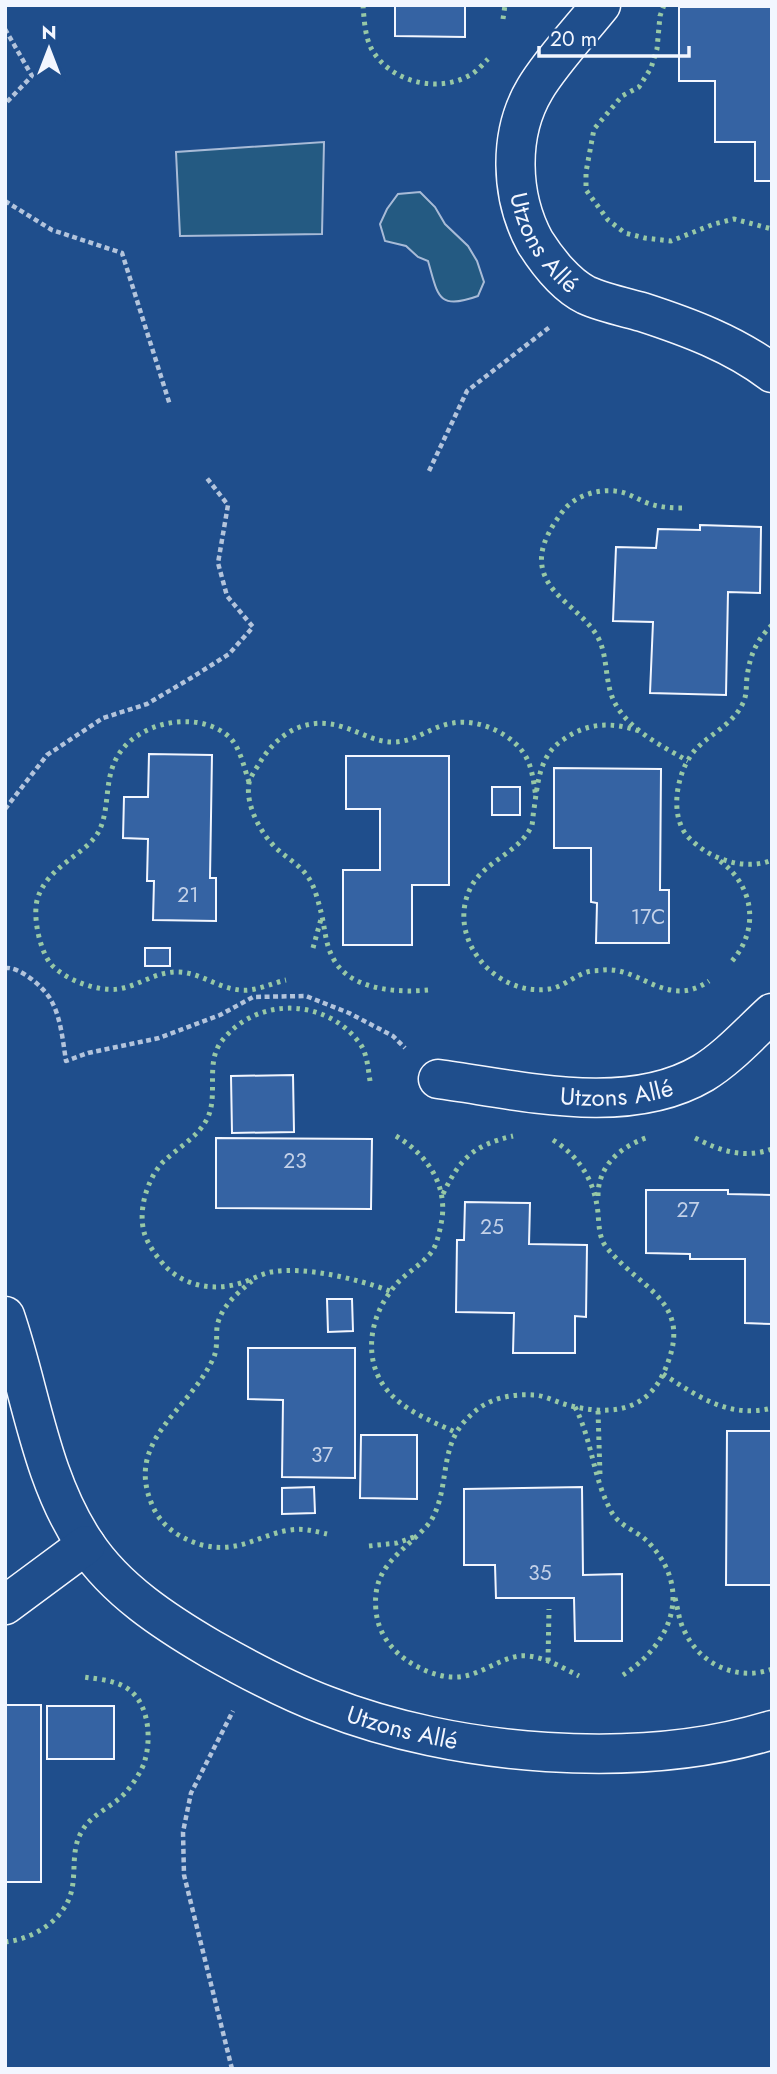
<svg xmlns="http://www.w3.org/2000/svg" width="777" height="2074" font-family="Jost,sans-serif">
<rect width="100%" height="100%" fill="#1f4e8c"/>
<g fill="#245a82" stroke="#a8bbd7" stroke-width="2">
<path d="M324,142L322,234L180,236L176,152Z"/>
<path d="M420,192L435,207L445,224L468,246L477,261L484,282L478,296C437,311 438,295 428,261L418,257L406,246L385,241L380,224L387,209L398,194Z"/>
</g>
<g fill="#3563a3" stroke="#f2f6ff" stroke-width="2">
<path d="M395,5H465V37L395,36Z"/>
<path d="M679,7H772V181H755V142H715V81H679Z"/>
<path d="M700,525L761,527L760,593L728,592L726,695L650,693L653,622L613,621L616,547L656,548L658,529L700,530Z"/>
<path d="M149,754L212,755L210,878H216V921L153,920L154,881H147L148,839L123,838L124,797H148Z"/>
<path d="M346,756H449V885H412V945H343V870H380V809H346Z"/>
<path d="M554,768L661,769L660,890H669V943H596L597,903L591,902V848H554Z"/>
<rect x="492" y="787" width="28" height="28"/>
<rect x="145" y="948" width="25" height="18"/>
<path d="M293,1075L294,1132L232,1133L231,1076Z"/>
<path d="M216,1138L372,1139L371,1209L216,1208Z"/>
<path d="M646,1190H728V1194L772,1195V1324L745,1323V1259H690V1254L646,1253Z"/>
<path d="M465,1202L530,1203L529,1244L587,1245L586,1317L575,1316V1353H513L514,1313L456,1312L457,1240H464Z"/>
<path d="M327,1299H352L353,1331L328,1332Z"/>
<path d="M248,1348H355V1478L282,1477L283,1400L248,1399Z"/>
<path d="M727,1431H772V1585H726Z"/>
<path d="M361,1435H417V1499L360,1498Z"/>
<path d="M314,1487L315,1513L282,1514V1488Z"/>
<path d="M582,1487L583,1575L622,1574V1641H575L574,1598H496L495,1565H464V1489Z"/>
<rect x="5" y="1705" width="36" height="177"/>
<rect x="47" y="1706" width="67" height="53"/>
</g>
<g fill="none" stroke-linecap="round" stroke-linejoin="round">
<defs>
<g id="minor">
<path id="s1" d="M601,5C581,30 551,62 535,89C508,134 510,196 535,242C547,261 566,285 586,295C604,303 624,307 642,312C688,327 734,344 772,373"/>
<path id="s2" d="M438,1079C520,1090 627,1118 703,1073C729,1057 750,1033 772,1013"/>
<path id="s3" d="M5,1316C31,1392 40,1477 86,1545C116,1590 165,1622 211,1649C248,1670 285,1690 325,1705C454,1756 638,1771 772,1730"/>
<path d="M5,1605L86,1545"/>
</g>
</defs>
<use href="#minor" stroke="#f2f6ff" stroke-width="41"/>
<g stroke="#b3c4dc" stroke-width="4.5" stroke-dasharray="5 3.5" stroke-linecap="butt">
<path d="M5,29L32,76L5,104"/>
<path d="M5,201L52,230L122,253L170,405"/>
<path d="M429,471L467,391L551,326"/>
<path d="M5,809L47,755L103,718L147,704L191,678L229,654L253,627L227,596L218,563L228,505L206,477"/>
<path d="M5,968C20,966 46,989 52,1002C61,1019 63,1042 66,1061L88,1053L159,1038L220,1015L253,997L306,996L349,1013L393,1036L405,1048"/>
<path d="M232,2069L184,1875L183,1832L191,1793L233,1711"/>
</g>
<use href="#minor" stroke="#1f4e8c" stroke-width="38"/>
<g stroke="#97c8a6" stroke-width="5" stroke-dasharray="3.5 5" stroke-linecap="butt">
<path d="M363,5C364,19 365,36 371,48C390,83 439,94 472,74C478,70 483,64 488,59"/>
<path d="M664,5L660,16L657,49L651,68L639,87L622,96L594,129L586,172V190L608,220L625,233L645,238L671,241L714,224L734,219L772,229"/>
<path d="M503,19L505,5"/>
<path d="M682,508C669,508 657,507 645,502C635,498 627,492 615,491C597,489 574,496 563,511C541,540 530,567 559,596C572,609 586,619 596,634C606,650 605,668 609,686C616,724 657,743 688,761"/>
<path d="M772,625C756,641 750,655 747,677C746,686 747,695 743,703C733,724 713,732 697,748C678,767 669,810 685,833C690,840 698,846 705,851C725,863 750,869 772,860"/>
<path d="M639,731C612,722 589,722 564,739C539,755 538,782 534,809C533,814 533,820 532,825C520,853 483,861 470,889C446,939 496,997 549,989C563,987 574,976 587,972C592,970 598,971 603,970C640,966 667,1010 709,981"/>
<path d="M249,782C244,768 240,745 227,735C194,709 134,723 116,759C104,782 110,809 99,831C87,854 49,865 38,897C32,914 39,948 50,963C63,979 97,992 118,989C139,986 156,971 179,972C201,973 218,988 240,990C255,992 272,983 286,980"/>
<path d="M720,861C754,886 760,929 732,961"/>
<path d="M313,948L321,919"/>
<path d="M428,990C397,993 349,990 333,958C325,944 325,927 321,912C318,901 315,887 308,877C300,865 288,859 277,849C261,834 245,805 249,783C250,777 256,769 259,764C277,733 307,715 343,727C360,732 375,742 393,742C416,742 431,726 453,723C479,718 517,735 528,761C533,772 534,786 536,797"/>
<path d="M370,1081C368,1068 367,1051 358,1041C323,997 255,997 221,1042C205,1064 219,1096 207,1119C198,1137 176,1149 162,1163C147,1180 138,1210 144,1232C147,1244 159,1260 167,1268C187,1287 215,1291 241,1283C251,1280 261,1274 271,1272C306,1266 357,1279 390,1291"/>
<path d="M396,1136C426,1154 447,1183 442,1219C440,1229 438,1241 433,1250C422,1266 402,1274 391,1291C369,1319 363,1361 387,1390C403,1410 433,1422 455,1432"/>
<path d="M695,1138C721,1151 743,1159 772,1149"/>
<path d="M553,1140C580,1157 595,1182 598,1213C599,1225 599,1239 607,1248C643,1292 697,1302 663,1374C644,1415 602,1415 564,1404C554,1401 543,1395 533,1395C520,1394 504,1396 492,1401C480,1406 472,1413 463,1423C440,1451 449,1486 433,1517C430,1523 425,1528 420,1533C394,1558 372,1571 376,1611C378,1630 387,1644 401,1656C417,1669 444,1681 465,1676C484,1672 500,1659 519,1656C540,1654 561,1667 579,1676"/>
<path d="M443,1194C460,1158 474,1145 513,1136"/>
<path d="M598,1196C598,1166 620,1147 646,1138"/>
<path d="M252,1281C237,1293 220,1308 217,1327C216,1338 218,1349 213,1359C188,1412 123,1441 153,1507C162,1527 181,1539 202,1545C239,1554 258,1535 290,1530C303,1528 314,1531 327,1534"/>
<path d="M663,1374C697,1396 729,1419 772,1408"/>
<path d="M575,1407C592,1440 593,1477 610,1509C618,1527 638,1530 650,1544C693,1591 671,1644 623,1675"/>
<path d="M598,1411L600,1475"/>
<path d="M369,1546L397,1543L414,1537"/>
<path d="M675,1598C678,1609 679,1621 684,1630C699,1664 737,1682 772,1669"/>
<path d="M548,1661L549,1609"/>
<path d="M5,1942C34,1939 66,1919 72,1889C76,1869 71,1849 82,1831C92,1813 113,1807 126,1792C133,1784 143,1769 145,1760C152,1735 148,1700 125,1687C113,1680 97,1679 84,1677"/>
</g>
</g>
<g text-anchor="middle" stroke-width="5" stroke-linejoin="round" paint-order="stroke">
<g font-size="21" fill="#c3d1e8">
<text x="188" y="902">21</text>
<text x="648" y="924">17C</text>
<text x="295" y="1168">23</text>
<text x="688" y="1217">27</text>
<text x="492" y="1234">25</text>
<text x="322" y="1462">37</text>
<text x="540" y="1580">35</text>
</g>
<g font-size="24" fill="#f2f6ff" stroke="#1f4e8c">
<text dy="8" stroke="none"><textPath href="#s1" startOffset="271">Utzons Allé</textPath></text>
<text dy="8" stroke="none"><textPath href="#s2" startOffset="180">Utzons Allé</textPath></text>
<text dy="8" stroke="none"><textPath href="#s3" startOffset="616">Utzons Allé</textPath></text>
</g>
</g>
<rect width="777" height="2074" fill="none" stroke="#f2f6ff" stroke-width="14"/>
<g transform="translate(49 49)" stroke="#1f4e8c" stroke-width="5" paint-order="stroke">
<path d="M0-5L12 26L0 18L-12 26Z" fill="#f2f6ff"/>
<text y="-10" font-size="19" font-weight="bold" text-anchor="middle" fill="#f2f6ff">N</text>
</g>
<path d="M539 46v10h150v-10" fill="none" stroke="#f2f6ff" stroke-width="3.5"/>
<text x="550" y="46" font-size="21" fill="#f2f6ff" stroke="#1f4e8c" stroke-width="5" paint-order="stroke">20 m</text>
</svg>
